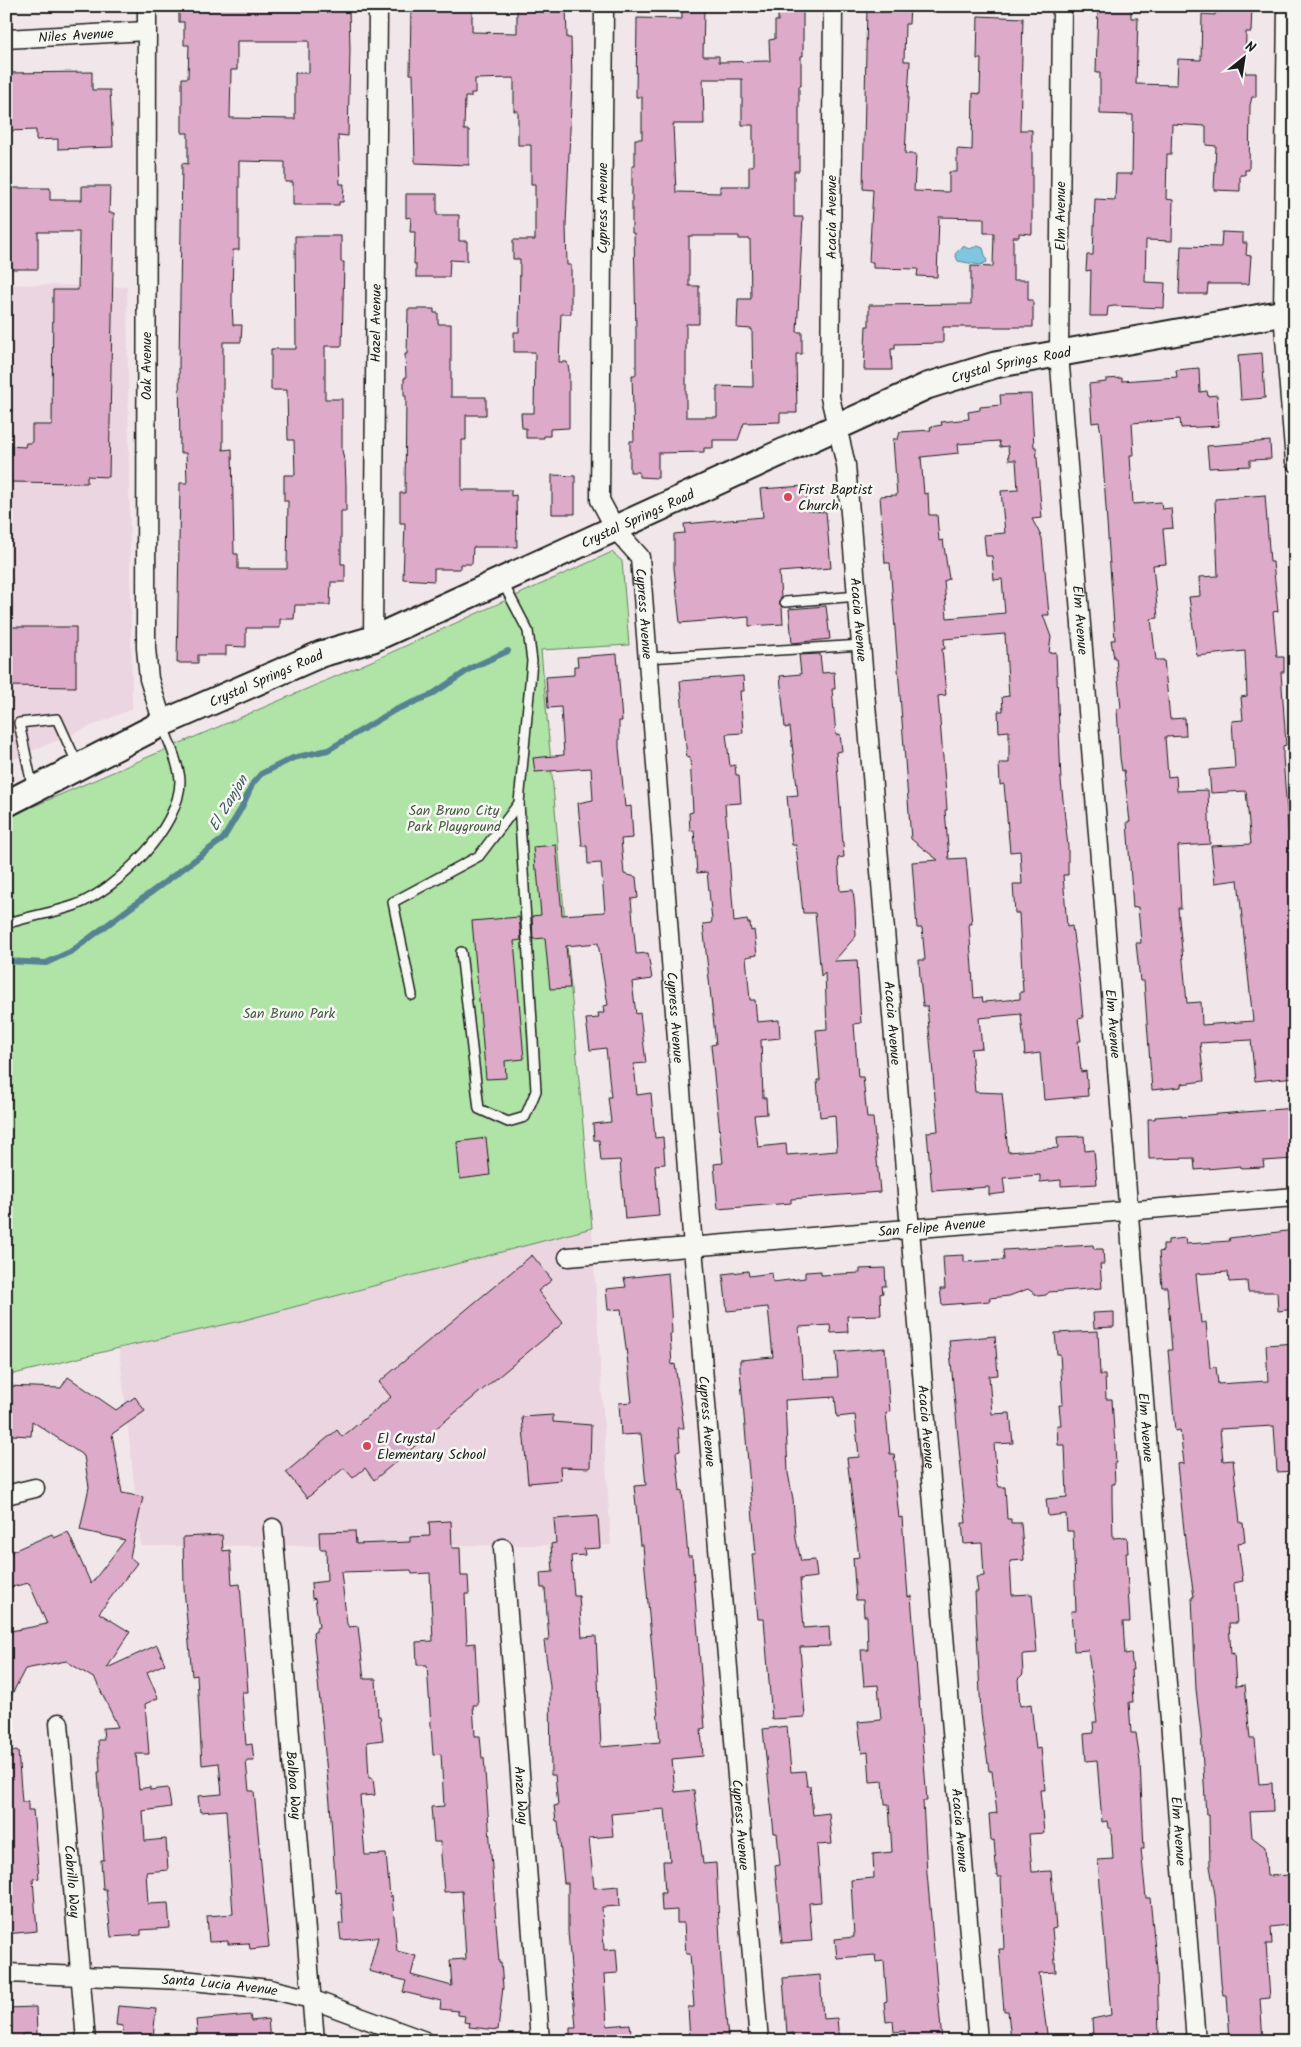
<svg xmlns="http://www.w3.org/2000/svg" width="1301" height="2047" font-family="Kalam,sans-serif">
<rect width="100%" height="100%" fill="#f1e7ea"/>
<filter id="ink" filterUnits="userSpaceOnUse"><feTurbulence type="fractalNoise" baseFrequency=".02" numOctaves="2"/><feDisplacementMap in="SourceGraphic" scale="10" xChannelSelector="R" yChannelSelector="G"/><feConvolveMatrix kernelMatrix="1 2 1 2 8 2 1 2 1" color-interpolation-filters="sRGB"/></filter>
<g filter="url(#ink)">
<g fill="#ebd5e0">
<path d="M6,284L127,287L132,709L6,762Z"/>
<path d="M592,1228L611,1545L141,1546L119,1348L241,1321Z"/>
</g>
<path fill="#afe4a6" stroke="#668061" d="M612,552L622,561L629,645L541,650L592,1228L241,1321L119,1348L6,1376V818L381,657Z"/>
<path fill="#7fc7e0" stroke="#578392" d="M963,246L969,249L978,246L983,248L987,262L980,265L958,261L955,254Z"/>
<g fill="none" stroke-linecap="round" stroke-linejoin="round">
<path stroke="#578392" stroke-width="6" d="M6,961L46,963L72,951L223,839L241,809L253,783L261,774L293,758L328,750L395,710L431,695L473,667L508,651"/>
</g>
<g fill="#ddabc9" stroke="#1c1c1c" fill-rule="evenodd">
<path d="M179,6L308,8V6H349L350,50L348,136L338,135L340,184H344L343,202H339V205H293V182H285V162L239,161V250H233L232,302L233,325H242L241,342H223V450L232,449L234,554H238V569H287L288,501H284V475H295L294,440H288L287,390H271V349H296L295,236H341V262H344L342,346H325V399H342V450L344,460H345L346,485V511H341V564H345V582H331L330,605H295L294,619H280V628H246V647L226,646V655H198V663H177L180,483H187L186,453H180L179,363L182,163L188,164V133H182V78H188L189,45H184V22H179ZM237,41H309V73H295V119L230,118L231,70H237Z"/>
<path d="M411,6H472V32L517,33V6H566L567,38H571L572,82L566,225L567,265H571V314H561L559,362H567L569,370V428L550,429V436H544V438H526V428H522L521,413H534L535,352H514V332H519L520,259H513V240H535V184H531V145H518V111H514V78L475,79V93H471V97H465L464,130H469V165L415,163L413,74H410Z"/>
<path d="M867,6H910L909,24H905L904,61H910L905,154H916L914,191L949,192V172H957V149L972,150L973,93L980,94L981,59H977L978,16L1023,18L1020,130H1032V234L1019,233V237H1013V280H1028V300H1033V327H943V343L895,344V349H891L892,370H864L866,326H869V305L971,304V266L993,267L994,233H984V218L939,217L937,277L917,276L918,269L873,268V262H869L873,190L863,189Z"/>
<path d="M1098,6H1131V18H1138L1136,84L1177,85L1178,59L1201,60L1202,14L1215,15L1216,6H1252L1251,32H1246L1245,73H1256V97H1252L1250,105L1249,170H1245V175H1240V191L1214,190L1216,146L1206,145V126L1172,124L1171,154H1167L1166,199L1173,200L1172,241L1146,240L1145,282L1165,283L1164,308L1114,306L1108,307L1107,316H1090L1091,270L1086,271L1087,255H1093L1095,199L1115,200L1116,174H1132L1133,115L1100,114V73H1096Z"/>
<path d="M682,8L704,9L703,56H719V62L770,61L769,40L775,39V21H778V12H803V56H801V86H799V171H794V217H803L797,332H802V354H796L797,413H780V422L744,423L738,440H713V448H704V452L658,453V478L639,477V472H630V441H634L632,375H636V333L634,233H632V166H635V139H642V97H636L637,18L682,19ZM703,79H742V125H753V166H749V186H720V193L676,192L673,124H704ZM689,236H739V239H750L751,299H738L737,328L752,329L753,387L717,386V417H686V324H699V286H689Z"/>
<path d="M92,72V90H110L113,147L58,149V139L36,140V130L6,131V73Z"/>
<path d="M82,186H110L109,213H114L109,477L87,476V483L8,482L9,446L25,447L26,443H32V425H52L53,290H78L79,232H38V269H6V188H50V200H82Z"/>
<path d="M406,194H437V215H459V241H467V261L450,260L449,277H416V264H414L415,232H410L411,217L406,218Z"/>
<path d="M1222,232L1243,233V243H1247L1246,255L1251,256L1249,284H1208L1207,294H1179L1181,246L1221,247Z"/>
<path d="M408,309H434V313H438V324H451V397H486V415H466V440H462V490H511V496L516,495L517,547H473L472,564H460V569H434V581L403,579L405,523H400V493H405L406,396H404V378H406L405,354H407Z"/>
<path d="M1262,353L1265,398L1241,400L1238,355Z"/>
<path d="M1199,368L1200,392L1207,391L1208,396L1217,395L1219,426L1181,428L1180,419L1132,423L1134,455H1130L1133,504L1161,502L1162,509L1171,508L1173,528L1163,529L1166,564L1153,565L1158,618L1151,619L1156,660H1164L1170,719L1185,718L1186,736L1165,737L1168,777L1176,776L1177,791L1208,790L1210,844L1178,846L1181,908H1178L1187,1003L1201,1002L1202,1025L1253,1021L1238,880L1215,883L1211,846L1251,844L1246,791L1211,793L1209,770L1235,768L1232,721L1243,720L1241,697L1247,696L1245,651L1197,656L1189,597L1200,596L1199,577L1218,576L1215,499L1265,495L1270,562H1273L1278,611L1273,612L1277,657H1284V672H1281L1286,745L1283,746V757L1295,923V1077L1255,1081L1251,1040L1200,1043L1204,1081L1181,1084V1087L1152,1090L1144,981H1140L1136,943H1141L1138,907L1133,908L1132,893L1127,822H1130L1124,770L1122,771L1120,758L1117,709L1121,708L1116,658H1114L1111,640H1115L1101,433L1099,422L1092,423L1089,384L1106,382V379L1122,378V381L1177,377L1176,370Z"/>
<path d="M1031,394L1034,447H1036L1042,518L1032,519L1042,538L1049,615H1043L1051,637L1049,653L1056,652L1061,781L1068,847V875H1063L1067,927L1072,926L1080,986L1083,1018L1078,1019L1081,1041H1078L1081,1072L1086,1071L1088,1096L1044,1100L1040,1053L1025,1055L1021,1014L979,1018L982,1048L971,1049L975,1092L1002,1093L1008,1152L1058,1148L1057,1137L1084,1136L1085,1151L1094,1150L1097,1184L1061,1186V1180L1040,1182V1175L1003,1178L1005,1193L989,1195V1187L932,1191L927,1132L938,1131L927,1006H923L920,978L919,960H925L922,928H917L912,862L938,860L911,839L890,563H885L880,496L897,495L893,439H898L900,432L931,430L930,427L942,425L941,422L969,419L968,412L980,410V407L1001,405L1000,395ZM999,441L1000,447L1008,446L1009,460H1016L1018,490L1001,491L1005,533L984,535L986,556H992L994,580L1002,579L1005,613L947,618L944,581L949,579L943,540L939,541L937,515H929L928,493L924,494L921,457L959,453L958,444ZM1005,634L1009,696L1002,697L1003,711H998L999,732L1009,731V763H999L1000,785L1004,784L1010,852L1020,851L1022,884H1013L1015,913H1019L1023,992H1020V999L983,1002L982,997L974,998L969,924H972L966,858L949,859L945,810H947L945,782L938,696L946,695L942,649H945L944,639Z"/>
<path d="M1270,441L1271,459L1250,460V466L1209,468L1207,446Z"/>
<path d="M552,475L575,476V514H552Z"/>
<path d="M805,486L808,511L826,512L831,568L779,572L781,597L779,602L782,607L783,624L749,626V617L680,623L674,568V534L685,533L684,524L763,517L760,489Z"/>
<path d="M826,606L830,639L792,643L789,609Z"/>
<path d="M6,627H76V687L6,686Z"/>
<path d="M617,654L622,721H619V747L625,807L631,806L633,838L621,839L624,874L636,877L638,898L631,899L636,954L648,953L652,979L632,982L636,1014L640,1013L646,1063L634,1064L637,1095L651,1093L655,1138L663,1137L665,1164L655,1165L659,1216L625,1219L620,1160L601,1161L599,1140H594L593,1124L611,1122L608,1097H611L606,1048L590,1050L586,1019L599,1018L598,1013H604L603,1006L608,1005L598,943L566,946L570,988L550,989L545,938L533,939L532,916L541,915L537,869H535L533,847L556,845L562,915L605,912L601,863L588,864L587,846H582L578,803L593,800L591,768L535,772L533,758L564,755L561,707L548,708L546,677L574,675V666H578L577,657Z"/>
<path d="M820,654L822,673L834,672L835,689H832L836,735L840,734L842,751L836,752L844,857L838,858L840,891L853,890L855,909L856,936L834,961L857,960L861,1023L854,1024L858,1077H863L867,1118H873L880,1192L791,1199V1203L718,1209L714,1164L723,1163L711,1045L716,1044L703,924L711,923L712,920L707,872L697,873L694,830L690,831L689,813L693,812L690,757L687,758L680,681L743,676L744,691H740L743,733L726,734L730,766L735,765L736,775H739L741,803L725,804L734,922L747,920L748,923H750L751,931L754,930L757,955L746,957L750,1000H755L757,1022L779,1020L780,1038L761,1040L763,1098H766L767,1114L754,1115L758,1147L786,1144L787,1155L837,1151L835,1115L820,1117L817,1080H820L816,1030L827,1029L825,972L821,976L815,913H803L796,845H792L787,796L798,795L790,727L785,728L780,676L801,674L799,655Z"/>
<path d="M519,917L521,940L514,941L524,1059L505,1061L506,1078L486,1079L472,921Z"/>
<path d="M1295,1108V1159L1263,1161L1264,1167L1241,1168V1166L1195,1170L1194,1158L1149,1159L1148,1119H1155V1117L1181,1115V1117Z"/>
<path d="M486,1138L490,1175L460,1179L457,1142Z"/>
<path d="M1295,1230V1309L1278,1311L1277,1292H1248L1247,1281L1229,1282L1228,1272L1196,1274L1201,1323L1206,1322L1210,1368L1216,1367L1218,1384L1268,1381L1266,1345L1295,1343V1471L1277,1472L1274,1426L1220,1429L1223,1461L1233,1460L1240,1523H1243L1245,1542L1238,1543L1243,1581L1234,1583L1237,1623H1229L1231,1654L1234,1653L1236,1686L1245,1685L1250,1739H1255L1259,1784L1272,1783L1273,1811L1250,1812L1252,1837L1265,1847L1267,1876L1293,1875L1295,1908V1924L1271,1927L1272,1944H1266L1270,1998L1260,1999L1263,2041H1230L1227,1995H1223L1221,1982L1215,1895L1210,1866L1209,1815H1206L1201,1733L1196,1689L1192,1597H1194L1187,1549H1186L1177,1464L1184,1463L1180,1430L1175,1431L1168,1350H1172L1167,1287H1162L1159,1252L1163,1251V1244H1168V1240L1185,1238L1186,1244L1230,1241L1229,1238Z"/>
<path d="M1093,1245L1094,1249H1103L1104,1264H1100L1102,1288L1049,1292L1046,1295L1038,1296L1028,1289L1009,1296L989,1298L990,1301L942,1305L940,1289H945L943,1256L964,1255V1262L1004,1260L1003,1250Z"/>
<path d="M532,1255L552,1280L538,1291L563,1323L374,1480L365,1468L353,1478L344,1468L307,1498L286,1472L337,1430L342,1437L391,1397L379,1382Z"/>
<path d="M885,1268L886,1286H882L883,1293L880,1294L881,1315L847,1316L848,1332L831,1333L830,1325L799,1327L803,1379L838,1377L836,1352L885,1348L890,1412L886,1413L890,1454H894L896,1471H894L899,1518L902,1517L908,1597L911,1596L927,1801H923L927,1873L942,2041H905V2031L894,2032L893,2021L886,2022L884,2002L887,2001L884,1961L876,1962L875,1955L837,1958L835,1939L854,1937L851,1880L874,1878L873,1854L892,1852L889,1804H885L883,1781L870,1782L868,1752L862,1753L858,1722L881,1720L878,1685L864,1686L861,1650H868L867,1616H864L863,1600H856L853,1558L859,1557L847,1458L859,1457L855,1415L837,1417L835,1397L785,1400L788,1473L793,1499L796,1539L801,1561L815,1560L817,1577L800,1579L804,1628L829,1626L830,1646L800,1647L805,1717L772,1719L764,1619H758L752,1554H756L740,1370V1360L773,1357L768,1307L727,1311L723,1274L748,1271L749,1276L772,1273L773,1282L805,1278V1272L821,1271V1275L860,1273V1269Z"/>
<path d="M668,1273L671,1312L672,1334H670L672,1365L675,1364L684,1428H678L680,1451L676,1452L680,1491L682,1490L688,1556H692L705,1728L701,1729L703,1756L672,1759L675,1792L694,1790L703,1864L716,1863L721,1961L728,2039L690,2041L688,2007H694L690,1954H686L684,1923H677V1910L662,1911L661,1893H665L663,1861H670L665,1809L611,1814L613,1836L589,1838L594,1888L619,1886L620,1906L602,1907L604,1950L616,1949L618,1973L604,1974L607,2026L630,2024L632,2041H570V2028H576L568,1931V1883H564L558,1821H556L554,1806L558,1805L555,1775H551L550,1686L544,1641L549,1640L545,1588H541L540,1573L553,1572L551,1544L556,1543L554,1519L598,1516L600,1548L584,1549L585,1555L571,1556L574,1596H579L582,1637L596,1636L601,1747L660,1742L643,1545H640L634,1486L646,1485L641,1434L621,1435L619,1403L632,1402L628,1364L621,1309L608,1310L606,1289L626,1287L624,1278Z"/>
<path d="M1114,1312V1327L1094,1328L1093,1313Z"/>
<path d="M1098,1331L1100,1375H1105L1106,1399H1112L1116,1463H1114L1115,1484H1112V1500L1113,1538L1127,1537L1128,1553H1126L1130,1622H1123L1125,1654L1131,1653L1133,1670H1131L1133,1702H1129L1131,1733H1136L1140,1762L1144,1849H1141L1146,1898H1150L1157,1969L1159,2036L1093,2035L1092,2019L1111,2015L1098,1860L1113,1859L1111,1828H1108L1107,1821L1102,1822L1097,1760L1086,1761L1084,1734L1094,1733L1093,1722H1097L1088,1650L1074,1651L1071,1611H1076L1073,1531H1067L1066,1514L1048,1516L1046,1499L1067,1497L1065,1445H1058L1057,1425H1061L1059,1405H1063L1060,1354H1057L1055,1333Z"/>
<path d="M995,1336L998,1375L989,1376L992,1414L1010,1413L1013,1443L994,1444L997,1481L999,1487H1005L1007,1519H1011V1523H1021L1024,1560L1010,1561L1012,1595L1032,1594L1037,1653L1023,1654L1022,1656L1023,1674L1018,1679L1020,1706L1031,1704L1036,1749L1041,1748L1045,1790H1040L1044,1833L1029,1834L1032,1872L1051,1871L1056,1928L1052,1929L1056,1972L1039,1973L1048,2041H1011L1008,2011H1004L999,1949H1004L1001,1877H997L994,1840L991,1841L989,1814L997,1813L992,1771H989L981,1714L975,1592H978L976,1577L984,1576L982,1543L964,1544L962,1523H966L949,1340Z"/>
<path d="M68,1377L116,1410L135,1397L145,1411L112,1434L122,1493L143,1497L130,1557L137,1563L99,1613L130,1632L107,1668L157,1645L165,1664L147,1672L158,1698L145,1704L149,1754H136L139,1789L150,1787V1790L168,1788L171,1807L143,1811L145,1841L166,1839L168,1870L146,1872L148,1904L168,1903L170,1928L141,1930V1935L111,1937L106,1889H103L101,1860H104L98,1772H100L98,1740H104L103,1728L118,1727L95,1679L66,1661L25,1669L6,1706V1632L47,1624L29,1583L6,1588V1554L52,1534L54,1538L68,1532L91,1584L125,1540L80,1530L89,1487L84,1456L32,1421L31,1436L11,1435L12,1407H6V1386L61,1388Z"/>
<path d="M553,1415V1422L591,1425L590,1468L560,1467L561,1480L528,1483L522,1417Z"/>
<path d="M451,1521L452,1548H460L461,1576H468L469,1594H465L467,1644L475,1643L478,1705H473L475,1736H480L482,1758H484L499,1963H501L503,1987L498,2030L469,2027L470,2023L464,2022L465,2016L458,2015V2011L440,2009L441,2001L403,1992L406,1981L369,1971L378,1937L341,1940L339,1924H343L341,1892L336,1893L330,1803L313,1632H316V1628L319,1627L315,1598L312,1599L311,1583L327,1581L326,1549H320L319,1532L355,1531L356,1544L410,1542V1537L430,1536L429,1522ZM411,1570L412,1574L430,1573L433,1641L416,1642L417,1665H427L433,1755L441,1754L444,1806L431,1807L434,1842H440L444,1892L462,1891L466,1959L450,1960L452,1986L411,1975L416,1956L397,1951L392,1895L390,1897L386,1854L365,1855L360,1796L375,1795L373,1778H369L367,1742L383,1740L380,1716H378L376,1679H364L358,1626L349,1627L347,1624L341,1572Z"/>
<path d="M222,1535L223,1551L230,1550L232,1585L240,1584L248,1692H242L246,1745L252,1744L254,1761H246L249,1791H254L269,1947L250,1949L249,1943L228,1944V1941L209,1942L207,1916L233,1914L226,1810L200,1812L198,1796L222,1794L219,1763L202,1765L197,1675L192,1676L184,1588L183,1537Z"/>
<path d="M787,1726L791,1772L805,1771L807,1786H810L813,1815L829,1813L832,1844L817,1845L821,1902L809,1903L812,1941L782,1943L775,1866L780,1865L777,1833H774L763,1729Z"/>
<path d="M18,1751L22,1802L28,1801V1810H33L39,1878L33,1879L37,1931L6,1934V1752Z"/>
<path d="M820,1975L823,2019L837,2018L839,2041H794L793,2033L787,2034L783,1978Z"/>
<path d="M118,2006L156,2009L153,2038L122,2035L123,2026L116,2025Z"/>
<path d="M36,2007L37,2034H22V2041H6V2008Z"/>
<path d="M250,2015L251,2021L268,2019L270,2041H198L196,2020Z"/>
</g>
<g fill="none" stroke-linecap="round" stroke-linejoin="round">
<defs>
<g id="service">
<path d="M785,602L858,596"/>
<path d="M648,658L862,645"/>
<path d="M33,789L19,723L57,719L78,765"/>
<path d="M6,924C29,916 54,913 76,905C117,889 180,828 180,781C180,766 168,740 163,726"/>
<path d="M461,952L479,1109L508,1122L525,1117L536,1091L519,803"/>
<path d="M412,995L393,902L479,856L519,803L532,661L528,631L503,583"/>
</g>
<g id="minor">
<path d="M147,6L146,648L149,679L163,723"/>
<path id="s1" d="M604,6L600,500L616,530L640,557L693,1247L759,2041"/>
<path id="s2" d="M833,6L830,397L846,465L978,2041"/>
<path id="s3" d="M1062,6L1059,354L1196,2041"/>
<path d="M1287,6L1283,313L1295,462"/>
<path id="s4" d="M6,39L146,31"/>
<path id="s5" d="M373,639L378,6"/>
<path id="s6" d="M568,1257L1295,1197"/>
<path d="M6,1495L35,1488"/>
<path id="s7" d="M273,1528L315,2041"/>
<path id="s8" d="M503,1548L540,2041"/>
<path id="s9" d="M59,1723L86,2041"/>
<path id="s10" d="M6,1973L183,1980L270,1989L311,1999L425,2041"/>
</g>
<g id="secondary">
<path id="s11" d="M6,804L163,723L321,654L373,639L927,386L995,365L1295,311"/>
</g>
</defs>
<use href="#service" stroke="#1c1c1c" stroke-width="12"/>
<use href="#minor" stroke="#1c1c1c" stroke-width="21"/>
<use href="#secondary" stroke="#1c1c1c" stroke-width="29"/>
<use href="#service" stroke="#f6f6f2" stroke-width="9"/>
<use href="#minor" stroke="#f6f6f2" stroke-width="18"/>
<use href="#secondary" stroke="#f6f6f2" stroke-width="25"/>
</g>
</g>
<g fill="#d1495b" stroke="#f6f6f2" stroke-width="2">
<circle cx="788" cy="497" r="5"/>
<circle cx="367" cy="1446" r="5"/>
</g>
<g text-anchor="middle" stroke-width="5" stroke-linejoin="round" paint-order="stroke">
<g font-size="14" fill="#1c1c1c" stroke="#f6f6f2">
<text dy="5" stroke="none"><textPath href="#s4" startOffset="70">Niles Avenue</textPath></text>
<text transform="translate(602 208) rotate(-90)" y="5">Cypress Avenue</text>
<text transform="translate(1060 216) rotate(-90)" y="5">Elm Avenue</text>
<text transform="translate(831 217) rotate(-90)" y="5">Acacia Avenue</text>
<text dy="5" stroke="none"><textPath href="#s5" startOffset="316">Hazel Avenue</textPath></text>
<text transform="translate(146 366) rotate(-90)" y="5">Oak Avenue</text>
<text dy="5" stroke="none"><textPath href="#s11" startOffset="1099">Crystal Springs Road</textPath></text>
<text dy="5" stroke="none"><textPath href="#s11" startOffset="694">Crystal Springs Road</textPath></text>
<text dy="5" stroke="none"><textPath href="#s1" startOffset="621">Cypress Avenue</textPath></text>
<text dy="5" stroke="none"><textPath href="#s2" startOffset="616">Acacia Avenue</textPath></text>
<text dy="5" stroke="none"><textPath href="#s3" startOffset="615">Elm Avenue</textPath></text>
<text dy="5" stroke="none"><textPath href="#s11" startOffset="289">Crystal Springs Road</textPath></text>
<text dy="5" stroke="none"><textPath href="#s1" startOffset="1026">Cypress Avenue</textPath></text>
<text dy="5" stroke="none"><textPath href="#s2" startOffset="1021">Acacia Avenue</textPath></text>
<text dy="5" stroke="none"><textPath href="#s3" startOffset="1020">Elm Avenue</textPath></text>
<text dy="5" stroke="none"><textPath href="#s6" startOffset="365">San Felipe Avenue</textPath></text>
<text dy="5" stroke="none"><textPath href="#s1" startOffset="1431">Cypress Avenue</textPath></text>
<text dy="5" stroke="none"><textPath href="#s2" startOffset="1426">Acacia Avenue</textPath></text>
<text dy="5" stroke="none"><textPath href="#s3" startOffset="1425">Elm Avenue</textPath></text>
<text dy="5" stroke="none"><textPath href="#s7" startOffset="258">Balboa Way</textPath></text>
<text dy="5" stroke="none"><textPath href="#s8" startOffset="248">Anza Way</textPath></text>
<text dy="5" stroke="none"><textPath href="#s1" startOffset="1836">Cypress Avenue</textPath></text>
<text dy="5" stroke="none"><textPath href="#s2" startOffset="1831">Acacia Avenue</textPath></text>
<text dy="5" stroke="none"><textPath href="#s3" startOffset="1830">Elm Avenue</textPath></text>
<text dy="5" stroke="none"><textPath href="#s9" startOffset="159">Cabrillo Way</textPath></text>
<text dy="5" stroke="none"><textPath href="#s10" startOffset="214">Santa Lucia Avenue</textPath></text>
</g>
<g font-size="14" fill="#1c1c1c" stroke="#f6f6f2" text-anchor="start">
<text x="798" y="494">First Baptist<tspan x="798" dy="16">Church</tspan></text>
<text x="377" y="1443">El Crystal<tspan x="377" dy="16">Elementary School</tspan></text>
</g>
<g font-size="14" fill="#485845" stroke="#f6f6f2">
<text x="454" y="815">San Bruno City<tspan x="454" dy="16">Park Playground</tspan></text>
<text x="289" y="1018">San Bruno Park</text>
</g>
<g font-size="15" font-style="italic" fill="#3f5861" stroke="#f6f6f2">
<text transform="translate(228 803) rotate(-59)" y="5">El Zanjon</text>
</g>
</g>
<rect width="1301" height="2047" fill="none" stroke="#f6f6f2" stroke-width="25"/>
<rect x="12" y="12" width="1276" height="2022" fill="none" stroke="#1c1c1c" stroke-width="2" filter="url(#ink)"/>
<g transform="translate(1244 58) rotate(30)" stroke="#f6f6f2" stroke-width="4" paint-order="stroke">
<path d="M0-4L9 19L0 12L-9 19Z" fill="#1c1c1c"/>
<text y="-8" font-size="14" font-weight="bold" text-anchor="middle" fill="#1c1c1c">N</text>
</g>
</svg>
